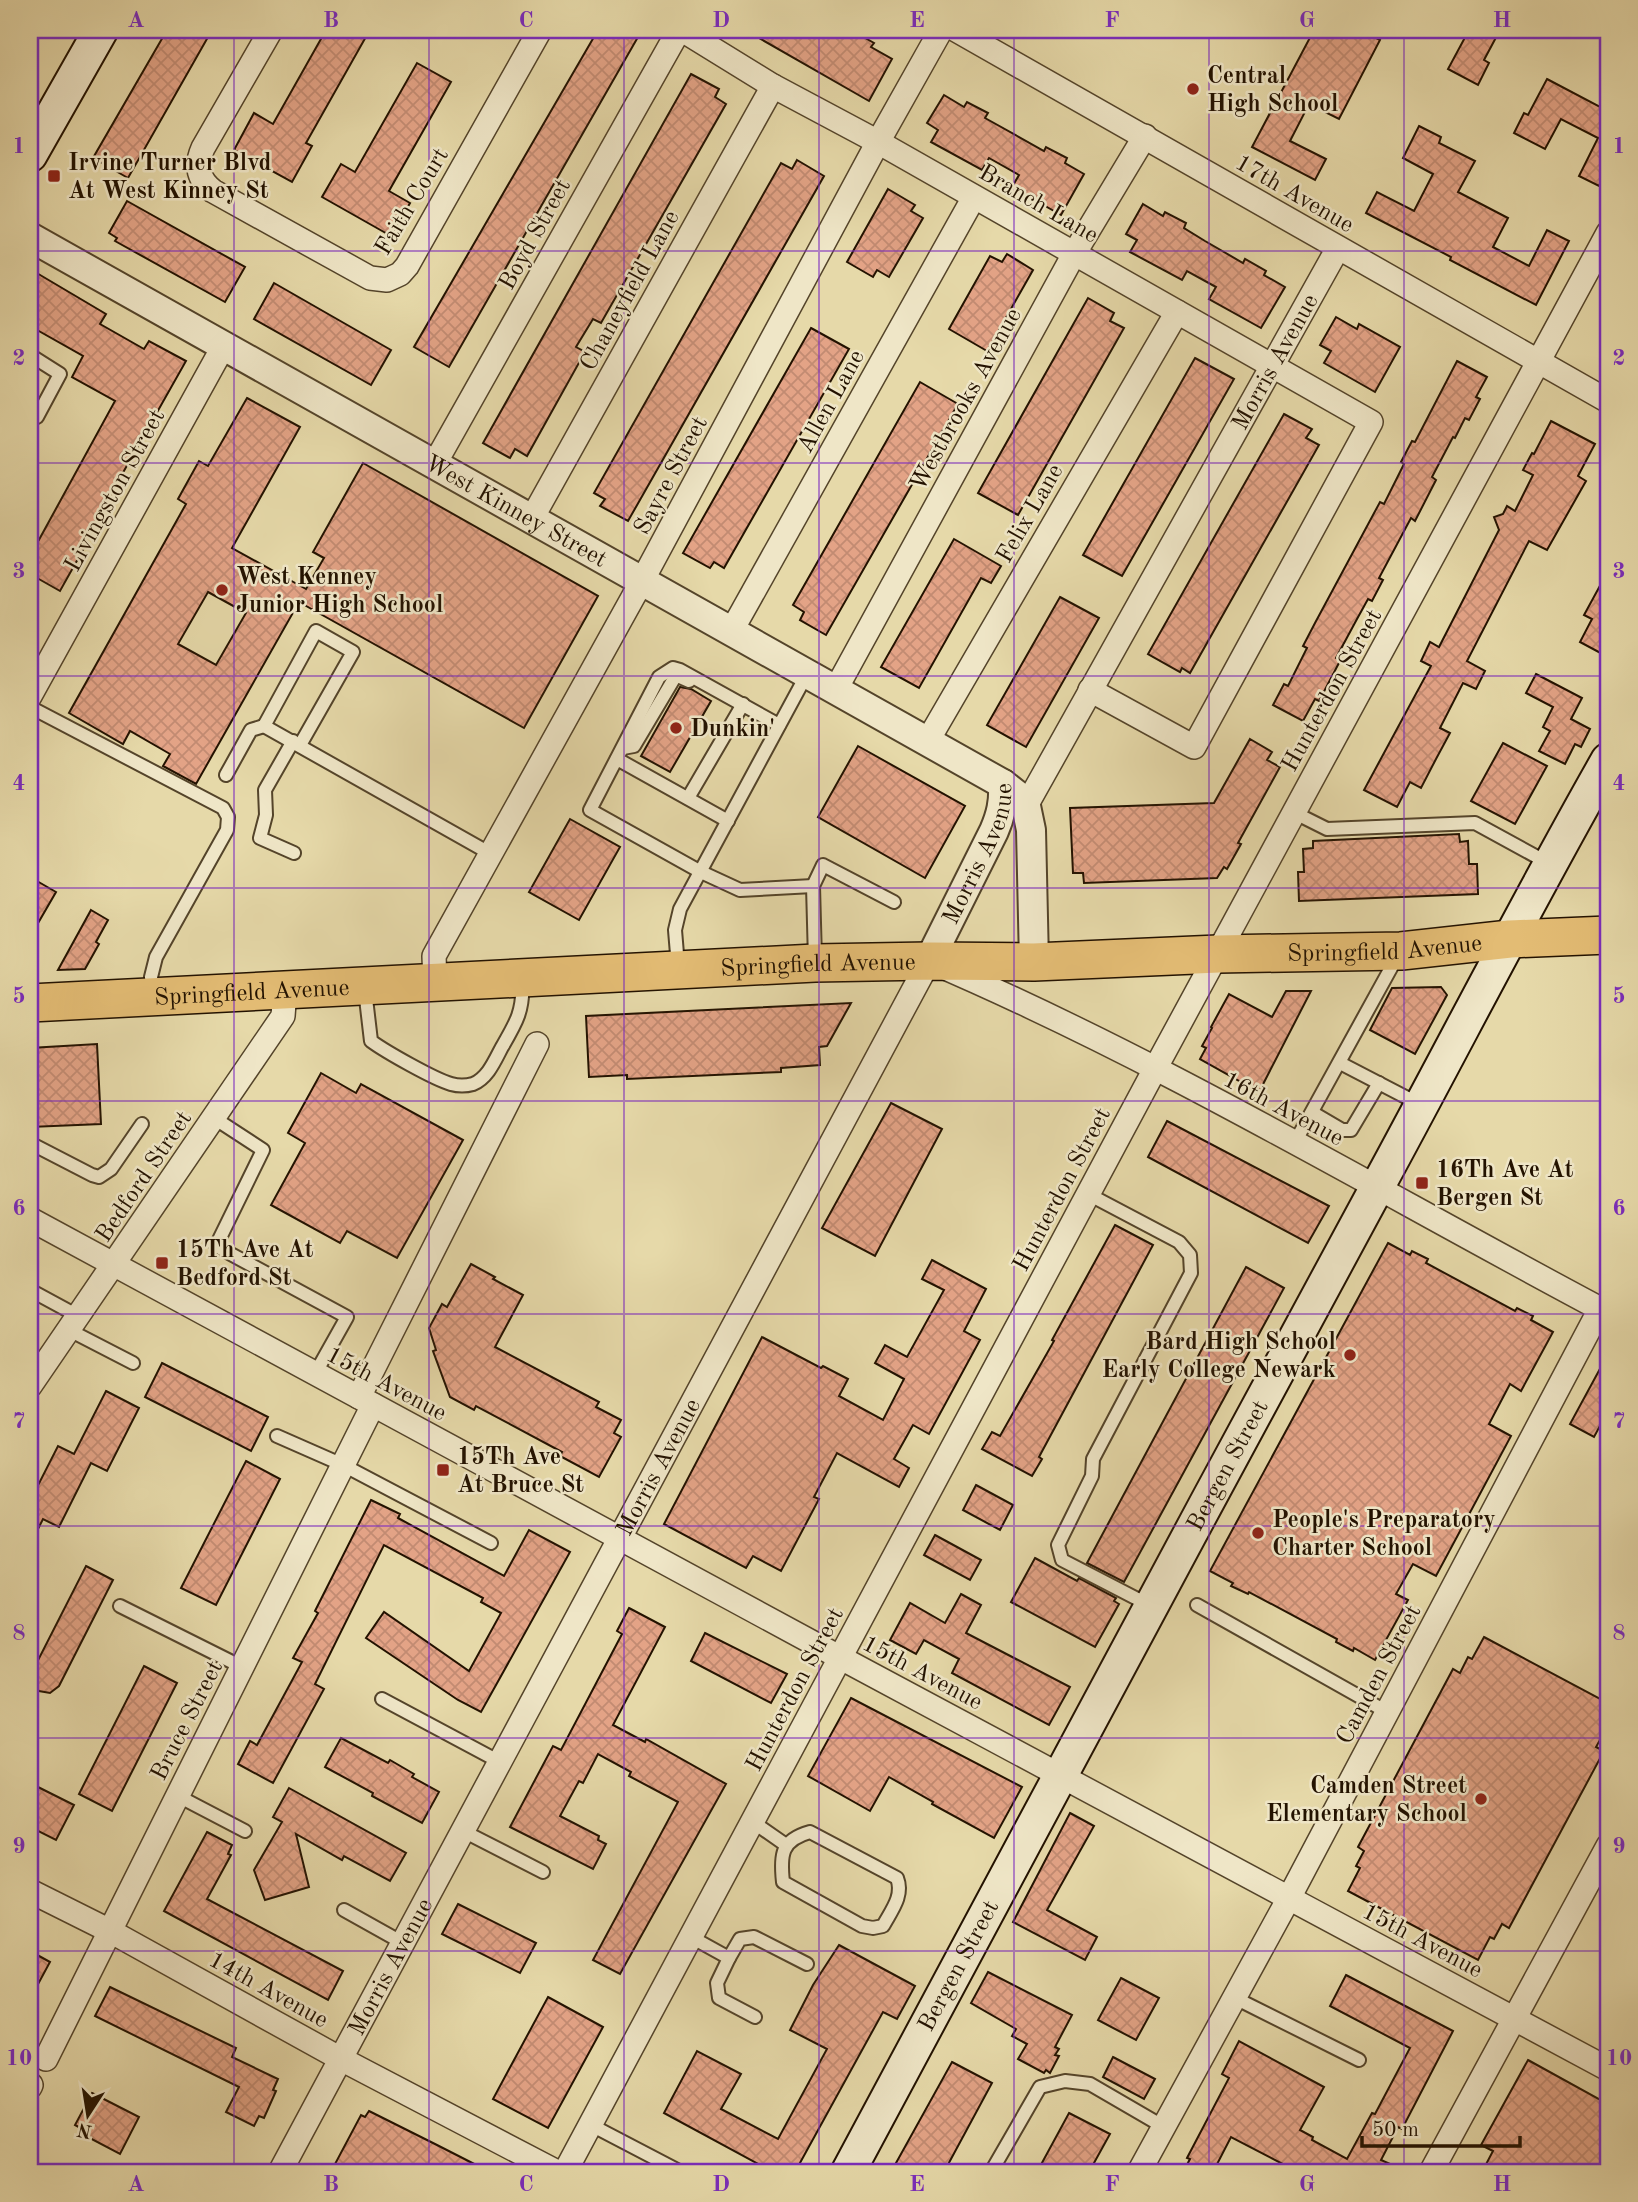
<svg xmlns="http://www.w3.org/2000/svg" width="1638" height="2202" font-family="'Old Standard TT',serif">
<defs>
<pattern id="building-cross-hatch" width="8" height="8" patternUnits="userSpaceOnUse" patternTransform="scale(1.75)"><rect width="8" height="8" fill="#e3a386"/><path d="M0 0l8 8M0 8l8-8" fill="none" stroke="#c28b72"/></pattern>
</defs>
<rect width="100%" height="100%" fill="#e6d9a9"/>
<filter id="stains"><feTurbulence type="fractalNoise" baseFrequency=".00286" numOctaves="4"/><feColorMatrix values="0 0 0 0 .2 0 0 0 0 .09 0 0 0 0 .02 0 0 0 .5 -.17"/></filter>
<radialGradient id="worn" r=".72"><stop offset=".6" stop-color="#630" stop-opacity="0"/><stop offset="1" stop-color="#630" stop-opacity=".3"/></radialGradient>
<g fill="url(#building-cross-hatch)" stroke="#231200" stroke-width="2" fill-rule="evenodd">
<path d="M167,30H212L128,178L93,158Z"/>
<path d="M326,30H357L367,35L306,143L312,146L292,182L234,150L254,113L273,124Z"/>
<path d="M598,30H642L449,367L414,347Z"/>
<path d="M745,30H851L874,43L871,47L892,59L869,101Z"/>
<path d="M1314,30H1361L1380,40L1339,119L1309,104L1290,141L1326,159L1315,180L1252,147Z"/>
<path d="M1469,30H1500L1484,60L1489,63L1478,85L1448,69Z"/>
<path d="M417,63L451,82L389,191L410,203L391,236L322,197L341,164L355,172Z"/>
<path d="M691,74L719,89L715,97L726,104L601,323L593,319L576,347L585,352L527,456L515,449L510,458L483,443Z"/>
<path d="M1547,79L1608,111V169L1599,186L1579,176L1598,138L1561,119L1545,149L1514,133L1524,113L1528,115Z"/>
<path d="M944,95L964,107L967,102L988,113L985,118L1044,151L1046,147L1067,158L1065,163L1084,174L1061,215L1012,187L1019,175L989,158L982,170L931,142L938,130L927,123Z"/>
<path d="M1419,126L1441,137L1439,143L1475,161L1458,192L1508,218L1493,247L1529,266L1547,230L1569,241L1536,305L1450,260L1451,257L1366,213L1377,192L1414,211L1433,174L1403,158Z"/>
<path d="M797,160L824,176L628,521L600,506L605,499L594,493L781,163L792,169Z"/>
<path d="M888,189L915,205L911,211L923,218L889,277L877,270L873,277L847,262Z"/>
<path d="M127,201L245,267L225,302L115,241L117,238L109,233Z"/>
<path d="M1143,204L1163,216L1165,212L1186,223L1184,228L1205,241L1243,263L1245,259L1266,271L1264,275L1285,287L1261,328L1209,299L1216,287L1187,271L1182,280L1130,252L1137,240L1126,234Z"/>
<path d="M1007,254L1033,270L987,351L949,329L990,256L1002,262Z"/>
<path d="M30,269L106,314L100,324L144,349L149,341L186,361L81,547L84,548L60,591L30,574V544L35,547L115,401L72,377L83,356L30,326Z"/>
<path d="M274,283L391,350L371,385L254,319Z"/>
<path d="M1088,298L1114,313L1110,321L1124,328L1018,515L978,493Z"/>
<path d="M1336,317L1357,329L1359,324L1400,347L1375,392L1324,363L1331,351L1320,345Z"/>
<path d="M811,328L849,349L724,568L714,562L710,568L683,553Z"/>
<path d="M1195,358L1234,379L1122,576L1083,555Z"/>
<path d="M1457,361L1487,377L1476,397L1480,399L1469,420L1465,418L1455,438L1453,437L1432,477L1436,480L1415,521L1411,518L1379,578L1383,580L1372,601L1368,599L1357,619L1336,658L1340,661L1319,701L1315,699L1303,721L1273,705L1284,684L1288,686L1307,648L1303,646L1315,623L1380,502L1384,504L1404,464L1401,462L1412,441L1415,442Z"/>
<path d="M920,382L958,404L826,635L800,620L804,612L793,605Z"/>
<path d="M247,398L300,427L232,548L306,589L324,558L313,552L363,463L598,596L524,728L299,602L196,784L163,766L170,754L130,731L123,744L69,713L186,504L178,499L199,461L208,466ZM208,592L246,613L216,665L178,644Z"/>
<path d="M1284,414L1312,429L1306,438L1319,445L1190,673L1182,668L1180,672L1148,654Z"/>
<path d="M1551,421L1595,444L1578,476L1586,481L1547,550L1529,541L1467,661L1485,671L1476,689L1463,683L1440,728L1450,733L1436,759L1421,788L1410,782L1397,807L1364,790L1431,666L1421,661L1430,642L1439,647L1499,530L1494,517L1503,514L1507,506L1515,511L1533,475L1523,470L1532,453L1534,454Z"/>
<path d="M954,539L1001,566L991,583L981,578L919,688L881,667Z"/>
<path d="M1608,571V657L1580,642L1592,619L1584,615Z"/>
<path d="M1060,597L1099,618L1026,747L987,725Z"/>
<path d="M1536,674L1582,698L1571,719L1590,729L1581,747L1575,744L1565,764L1539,751L1550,731L1543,727L1553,707L1526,693Z"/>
<path d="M680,687L691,689L711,701L670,772L641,756Z"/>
<path d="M1250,739L1272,752L1267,760L1280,767L1238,843L1241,844L1227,869L1224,867L1217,878L1084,883L1083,873H1073L1070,808L1214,803Z"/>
<path d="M1503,743L1547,766L1515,824L1471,801Z"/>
<path d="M858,746L965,806L925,878L818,817Z"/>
<path d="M570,819L620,847L579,920L529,892Z"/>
<path d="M1459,834L1460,842L1468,841L1469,864H1477L1478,894L1299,901L1298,872H1304L1303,849L1313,848V841Z"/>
<path d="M30,877L56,892L30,937Z"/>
<path d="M91,910L108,920L96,942L99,944L85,969L58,970Z"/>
<path d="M1441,987L1447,995L1415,1054L1370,1030L1392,988Z"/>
<path d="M1286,991H1311L1259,1092L1200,1059L1206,1048L1202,1046L1212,1028L1211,1027L1229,994L1272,1017Z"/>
<path d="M851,1003L827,1046L819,1047L820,1065L781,1068V1072L627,1079V1075L589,1077L586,1016Z"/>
<path d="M97,1044L101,1124L30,1127V1048Z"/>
<path d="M321,1073L356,1093L361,1084L463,1140L397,1258L347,1231L340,1243L271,1205L305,1143L288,1133Z"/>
<path d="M891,1103L942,1129L875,1256L822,1228Z"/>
<path d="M1167,1121L1329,1206L1308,1243L1148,1157Z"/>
<path d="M1115,1225L1153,1245L1039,1457L1042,1459L1032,1476L982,1449L992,1432L1000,1436L1054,1341L1052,1340Z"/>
<path d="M1388,1243L1410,1255L1412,1251L1428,1259L1426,1263L1515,1311L1517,1308L1533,1316L1531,1320L1553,1332L1521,1391L1510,1384L1489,1424L1511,1436L1436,1576L1413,1564L1396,1594L1408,1600L1375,1660L1354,1648L1353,1651L1336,1642L1337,1639L1249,1592L1248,1594L1231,1586L1233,1583L1210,1571Z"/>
<path d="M932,1260L986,1289L964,1331L980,1340L929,1434L913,1425L894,1459L909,1468L899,1487L837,1453L814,1497L819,1499L781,1571L753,1556L746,1568L664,1524L762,1337L821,1368L823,1366L848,1379L839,1396L883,1420L904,1379L875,1363L885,1345L907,1357L944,1290L922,1279Z"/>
<path d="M471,1264L495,1277L493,1279L523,1295L495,1347L599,1402L596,1407L621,1420L614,1433L621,1437L599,1477L560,1456L562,1452L476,1406L474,1410L450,1397L433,1351L436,1350L429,1328L442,1304L447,1307Z"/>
<path d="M1246,1267L1284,1288L1124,1582L1087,1563Z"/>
<path d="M1608,1354V1411L1594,1437L1570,1424Z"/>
<path d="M162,1363L268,1417L251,1451L145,1397Z"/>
<path d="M106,1391L139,1408L107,1471L91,1463L59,1527L43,1519L30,1545V1501L58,1446L74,1454Z"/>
<path d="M246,1461L280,1479L216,1605L181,1588Z"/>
<path d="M976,1485L1013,1505L1000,1530L963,1510Z"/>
<path d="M371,1500L400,1514L398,1518L504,1576L529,1530L570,1552L481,1712L458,1700L366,1638L384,1612L469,1671L501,1613L481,1602L483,1598L384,1545L315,1684L324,1689L273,1783L238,1764L250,1741L257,1745L302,1662L293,1658L318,1613L315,1611Z"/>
<path d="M935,1535L981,1560L970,1580L924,1555Z"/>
<path d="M1035,1558L1077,1581L1079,1578L1116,1598L1114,1601L1119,1604L1095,1647L1011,1602Z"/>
<path d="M86,1566L113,1580L59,1686L50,1693L39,1691L31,1683L32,1672Z"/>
<path d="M961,1594L981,1605L966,1633L1070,1687L1049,1725L952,1673L959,1659L924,1640L916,1654L890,1640L910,1603L945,1623Z"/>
<path d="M629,1608L665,1627L613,1725L645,1742L646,1739L726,1784L620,1974L593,1960L678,1802L629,1776L631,1772L598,1754L583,1783L579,1781L560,1816L599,1836L598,1840L606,1844L593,1869L510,1827L553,1746L561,1750L622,1634L617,1631Z"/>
<path d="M705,1633L787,1674L771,1703L691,1661Z"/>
<path d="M1484,1637L1608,1703V1716L1602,1728L1605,1731L1596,1747L1604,1751L1509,1928L1502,1924L1494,1939L1490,1937L1478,1960L1348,1891L1360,1868L1356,1866L1364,1851L1358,1847L1453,1669L1460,1673L1468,1657L1472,1659Z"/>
<path d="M144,1666L177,1683L112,1811L79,1794Z"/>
<path d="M851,1698L1022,1787L994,1838L932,1804L933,1802L889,1777L870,1811L808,1776Z"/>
<path d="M341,1738L388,1763L390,1760L414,1774L412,1777L439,1792L422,1823L372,1796L373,1793L325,1767Z"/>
<path d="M30,1783L74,1805L56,1840L30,1827Z"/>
<path d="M289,1788L406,1853L390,1881L344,1856L342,1860L296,1834L309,1887L265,1900L254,1870L282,1822L273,1817Z"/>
<path d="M1070,1813L1094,1826L1047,1910L1097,1937L1085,1960L1013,1922Z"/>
<path d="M207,1832L232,1845L228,1854L231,1855L207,1899L343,1971L328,2000L164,1911Z"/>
<path d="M458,1904L536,1943L520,1973L442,1934Z"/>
<path d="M839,1945L915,1986L897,2019L883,2012L795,2172H773L664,2113L697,2051L741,2074L721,2109L778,2139L827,2049L790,2030L813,1985Z"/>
<path d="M30,1951L50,1962L30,1999Z"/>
<path d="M988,1972L1072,2015L1055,2047L1059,2049L1055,2055L1059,2056L1050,2073L1046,2070L1044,2073L1018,2059L1027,2044L1012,2036L1016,2029L971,2003Z"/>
<path d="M1346,1975L1453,2031L1402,2129L1398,2127L1381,2160L1408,2172H1298L1231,2137L1213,2172H1183L1190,2159L1187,2158L1229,2078L1222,2074L1239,2041L1324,2087L1300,2130L1313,2137L1312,2140L1347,2159L1372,2113L1375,2114L1410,2048L1330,2006Z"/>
<path d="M1121,1978L1159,1998L1136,2040L1098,2020Z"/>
<path d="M110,1987L236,2048L232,2057L278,2079L273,2090L276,2091L264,2118L259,2116L254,2126L226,2112L239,2087L95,2016Z"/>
<path d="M548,1997L603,2027L548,2128L493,2099Z"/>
<path d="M1113,2057L1155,2079L1144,2099L1103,2077Z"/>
<path d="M1528,2060L1608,2104V2172H1482L1493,2151L1481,2145Z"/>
<path d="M952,2062L992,2083L958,2146L944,2172H891Z"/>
<path d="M92,2093L139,2117L120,2154L84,2135L86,2131L75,2125Z"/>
<path d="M369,2111L437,2145L490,2172H350L335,2164L361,2115L365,2117Z"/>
<path d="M1069,2113L1110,2134L1089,2172H1037Z"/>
</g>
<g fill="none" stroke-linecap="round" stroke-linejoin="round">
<defs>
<g id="service">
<path d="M30,355L60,374L37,417L30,414"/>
<path d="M30,707L223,808L228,817L227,830L156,957L151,977L153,993"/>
<path d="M779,725L680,670L673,668L659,677L590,810L701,872L740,890L813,886"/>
<path d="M293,741L265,790L266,815L260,838L294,853"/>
<path d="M300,745L353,652L316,631L264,726L491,854"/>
<path d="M623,748L634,746L675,677H680L689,681"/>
<path d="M617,759L728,821"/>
<path d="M226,775L251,730L264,726"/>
<path d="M688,798L743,704"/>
<path d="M1295,813L1327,829L1475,823L1550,864"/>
<path d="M815,960L813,886L823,865L894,902"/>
<path d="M678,966L675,930L680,909L807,674"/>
<path d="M365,990L371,1041C386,1052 434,1079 451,1084C458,1086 466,1086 473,1084C488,1078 495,1060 502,1047C516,1023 524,1010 522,982"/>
<path d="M1340,1063L1421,1105"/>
<path d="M1313,1113L1342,1130H1351L1379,1083"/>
<path d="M214,1118L263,1150L216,1246L347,1317L315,1374"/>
<path d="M30,1143L92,1175L99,1177L111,1169L142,1124"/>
<path d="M1294,1144L1397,957"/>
<path d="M1088,1194L1179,1242L1190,1255L1191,1273L1093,1459L1092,1476L1058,1545L1062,1560L1149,1605"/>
<path d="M30,1290L78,1316"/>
<path d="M69,1330L133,1363"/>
<path d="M277,1436L343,1465L491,1543"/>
<path d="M1197,1605L1387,1712"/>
<path d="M120,1606L242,1667"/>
<path d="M382,1699L500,1762"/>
<path d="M178,1796L245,1831"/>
<path d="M753,1822L786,1845"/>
<path d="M463,1831L543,1872"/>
<path d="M810,1832L897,1878C904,1896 891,1911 883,1926L873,1928L862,1926L783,1882C780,1855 781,1840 810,1832Z"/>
<path d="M344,1910L403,1943"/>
<path d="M691,1937L729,1958L740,1939L754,1937L807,1964"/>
<path d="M729,1958L717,1983L719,1998L755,2017"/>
<path d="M1235,1998L1359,2060"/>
<path d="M591,2125L681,2172"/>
<path d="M991,2172L1040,2087L1065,2081L1090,2084L1164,2127"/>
</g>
<g id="minor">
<path d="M271,30L203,148C195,166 198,179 213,191L370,278L387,280L400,274L407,266L540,30"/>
<path d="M682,30L773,86L878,142L1371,422L1194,747L1090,690"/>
<path d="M956,30L1608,401"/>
<path d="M434,465L679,30"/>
<path d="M531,520L773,86"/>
<path d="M732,630L974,197"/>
<path d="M836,689L1074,254L1145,136"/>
<path d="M30,696L223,347"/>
<path d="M927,742L1177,312"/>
<path id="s1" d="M1026,806L1338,248"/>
<path d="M435,983L434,956L642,581L878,142L941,30"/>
<path d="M30,1219L841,1658L1608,2069"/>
<path d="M30,1386L283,1016L285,990"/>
<path d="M359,1397L537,1044"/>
<path d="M30,1891L110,1931L341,2059L557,2172"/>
<path d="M46,2059L373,1405"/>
<path d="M30,2087L31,2085"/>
<path id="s2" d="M280,2172L929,961C1163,1061 1383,1194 1608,1313"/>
<path d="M565,2172L1155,1069L1608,233"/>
<path d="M1139,2172L1289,1898L1600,1309"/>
<path d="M1431,2172L1608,1846"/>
</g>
<g id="tertiary">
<path id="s3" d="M30,237L1003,784L1017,795L1026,806L1031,830L1034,962"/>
<path id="s4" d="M929,961L994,831C1001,815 1004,802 1003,784"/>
</g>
<g id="secondary">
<path d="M30,155L101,30"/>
<path id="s5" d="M848,2172C1021,1845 1198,1519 1374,1193C1453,1048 1527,902 1608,760"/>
</g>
<g id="primary">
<path id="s6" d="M30,1003L815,963L929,961L1034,962L1218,954L1401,951L1510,939L1608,935"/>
</g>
</defs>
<use href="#service" stroke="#54442a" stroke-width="16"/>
<use href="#minor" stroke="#54442a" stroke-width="26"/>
<use href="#tertiary" stroke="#54442a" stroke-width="32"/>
<use href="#secondary" stroke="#231200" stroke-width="37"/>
<use href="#primary" stroke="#231200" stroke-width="40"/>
<use href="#service" stroke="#efe6c7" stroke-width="12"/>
<use href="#minor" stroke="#efe6c7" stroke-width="23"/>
<use href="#tertiary" stroke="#efe6c7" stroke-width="28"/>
<use href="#secondary" stroke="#efe6c7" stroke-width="33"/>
<use href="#primary" stroke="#e3bc74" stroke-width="37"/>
</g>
<path fill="none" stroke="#7b2cbf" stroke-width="2" stroke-opacity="0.55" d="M234,30V2172M429,30V2172M624,30V2172M819,30V2172M1014,30V2172M1209,30V2172M1404,30V2172M30,251H1608M30,463H1608M30,676H1608M30,888H1608M30,1101H1608M30,1314H1608M30,1526H1608M30,1738H1608M30,1951H1608"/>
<g fill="#8f2418" stroke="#efe6c7" stroke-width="2.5">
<circle cx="1193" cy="89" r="7"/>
<rect x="47" y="169" width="14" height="14" rx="3.5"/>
<circle cx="222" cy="590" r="7"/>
<circle cx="676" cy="728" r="7"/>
<rect x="1415" y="1176" width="14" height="14" rx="3.5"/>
<rect x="155" y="1256" width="14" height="14" rx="3.5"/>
<circle cx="1350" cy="1355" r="7"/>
<rect x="436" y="1463" width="14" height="14" rx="3.5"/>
<circle cx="1258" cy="1533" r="7"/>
<circle cx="1481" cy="1799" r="7"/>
</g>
<g text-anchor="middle" stroke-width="5" stroke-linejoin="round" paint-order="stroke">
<g font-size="24" font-weight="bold" fill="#231200" stroke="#efe6c7" text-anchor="start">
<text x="1207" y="83">Central<tspan x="1207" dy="28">High School</tspan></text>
<text x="68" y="170">Irvine Turner Blvd<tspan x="68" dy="28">At West Kinney St</tspan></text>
<text x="236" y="584">West Kenney<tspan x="236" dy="28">Junior High School</tspan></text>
<text x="690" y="736">Dunkin'</text>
<text x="1436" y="1177">16Th Ave At<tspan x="1436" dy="28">Bergen St</tspan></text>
<text x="176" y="1257">15Th Ave At<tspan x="176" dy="28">Bedford St</tspan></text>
<text x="1336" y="1349" text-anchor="end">Bard High School<tspan x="1336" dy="28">Early College Newark</tspan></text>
<text x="457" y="1464">15Th Ave<tspan x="457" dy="28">At Bruce St</tspan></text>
<text x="1272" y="1527">People's Preparatory<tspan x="1272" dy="28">Charter School</tspan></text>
<text x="1467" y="1793" text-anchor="end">Camden Street<tspan x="1467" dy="28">Elementary School</tspan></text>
</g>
<g font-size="24" fill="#231200" stroke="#efe6c7">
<text transform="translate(1295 193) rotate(30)" y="8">17th Avenue</text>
<text transform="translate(411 201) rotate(-59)" y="8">Faith Court</text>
<text transform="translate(1039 203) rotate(30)" y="8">Branch Lane</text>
<text transform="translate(534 234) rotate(-61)" y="8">Boyd Street</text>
<text transform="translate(629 290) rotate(-61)" y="8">Chaneyfield Lane</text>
<text dy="8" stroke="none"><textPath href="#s1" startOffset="509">Morris Avenue</textPath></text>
<text transform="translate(965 399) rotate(-61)" y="8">Westbrooks Avenue</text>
<text transform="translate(830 401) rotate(-61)" y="8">Allen Lane</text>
<text transform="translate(670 475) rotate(-62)" y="8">Sayre Street</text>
<text transform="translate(114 490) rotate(-61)" y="8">Livingston Street</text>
<text dy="8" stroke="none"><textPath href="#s3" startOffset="558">West Kinney Street</textPath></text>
<text transform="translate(1029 513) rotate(-60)" y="8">Felix Lane</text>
<text transform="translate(1331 690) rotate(-61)" y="8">Hunterdon Street</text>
<text dy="8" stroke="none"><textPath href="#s4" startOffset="119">Morris Avenue</textPath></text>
<text dy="8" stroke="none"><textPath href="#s6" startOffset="1356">Springfield Avenue</textPath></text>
<text dy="8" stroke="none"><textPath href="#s6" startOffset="789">Springfield Avenue</textPath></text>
<text dy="8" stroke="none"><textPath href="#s6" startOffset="222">Springfield Avenue</textPath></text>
<text transform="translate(1284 1108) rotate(28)" y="8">16th Avenue</text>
<text transform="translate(143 1176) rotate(-56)" y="8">Bedford Street</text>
<text transform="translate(1061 1189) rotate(-62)" y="8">Hunterdon Street</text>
<text transform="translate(387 1383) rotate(28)" y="8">15th Avenue</text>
<text dy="8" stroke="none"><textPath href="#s5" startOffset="802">Bergen Street</textPath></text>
<text dy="8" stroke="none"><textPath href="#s2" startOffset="800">Morris Avenue</textPath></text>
<text transform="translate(923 1672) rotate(28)" y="8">15th Avenue</text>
<text transform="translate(1378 1674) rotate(-62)" y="8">Camden Street</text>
<text transform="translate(794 1689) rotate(-62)" y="8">Hunterdon Street</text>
<text transform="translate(186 1720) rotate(-63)" y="8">Bruce Street</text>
<text transform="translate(1423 1940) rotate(28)" y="8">15th Avenue</text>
<text dy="8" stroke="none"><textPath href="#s5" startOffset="234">Bergen Street</textPath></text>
<text dy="8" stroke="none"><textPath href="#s2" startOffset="233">Morris Avenue</textPath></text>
<text transform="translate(269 1989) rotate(29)" y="8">14th Avenue</text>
</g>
</g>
<rect width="1638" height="2202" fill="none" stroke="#e6d9a9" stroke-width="77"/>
<g transform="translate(88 2115) rotate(192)" stroke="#efe6c7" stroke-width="5" paint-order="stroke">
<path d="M0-5L12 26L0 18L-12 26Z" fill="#231200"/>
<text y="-10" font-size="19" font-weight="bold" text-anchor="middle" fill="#231200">N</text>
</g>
<path d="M1362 2136v10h158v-10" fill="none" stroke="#231200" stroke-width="3.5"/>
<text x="1372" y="2136" font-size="21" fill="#231200" stroke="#efe6c7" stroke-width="5" paint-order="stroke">50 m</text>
<rect x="38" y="38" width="1562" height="2126" fill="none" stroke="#7b2cbf" stroke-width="2.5"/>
<g font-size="23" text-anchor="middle" font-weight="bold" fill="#7b2cbf">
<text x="136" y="27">A</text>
<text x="331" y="27">B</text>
<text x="526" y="27">C</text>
<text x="721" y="27">D</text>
<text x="917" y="27">E</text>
<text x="1112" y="27">F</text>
<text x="1307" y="27">G</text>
<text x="1502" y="27">H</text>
<text x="19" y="153">1</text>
<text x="1619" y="153">1</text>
<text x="19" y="365">2</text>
<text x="1619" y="365">2</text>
<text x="19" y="578">3</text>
<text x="1619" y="578">3</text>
<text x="19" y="790">4</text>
<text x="1619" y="790">4</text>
<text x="19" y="1003">5</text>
<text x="1619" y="1003">5</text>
<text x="19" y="1215">6</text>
<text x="1619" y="1215">6</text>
<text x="19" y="1428">7</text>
<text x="1619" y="1428">7</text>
<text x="19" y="1640">8</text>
<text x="1619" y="1640">8</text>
<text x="19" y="1853">9</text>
<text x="1619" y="1853">9</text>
<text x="19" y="2065">10</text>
<text x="1619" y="2065">10</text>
<text x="136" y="2191">A</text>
<text x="331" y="2191">B</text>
<text x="526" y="2191">C</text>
<text x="721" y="2191">D</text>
<text x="917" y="2191">E</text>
<text x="1112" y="2191">F</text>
<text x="1307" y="2191">G</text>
<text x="1502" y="2191">H</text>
</g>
<rect width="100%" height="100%" filter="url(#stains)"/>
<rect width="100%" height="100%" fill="url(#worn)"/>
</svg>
